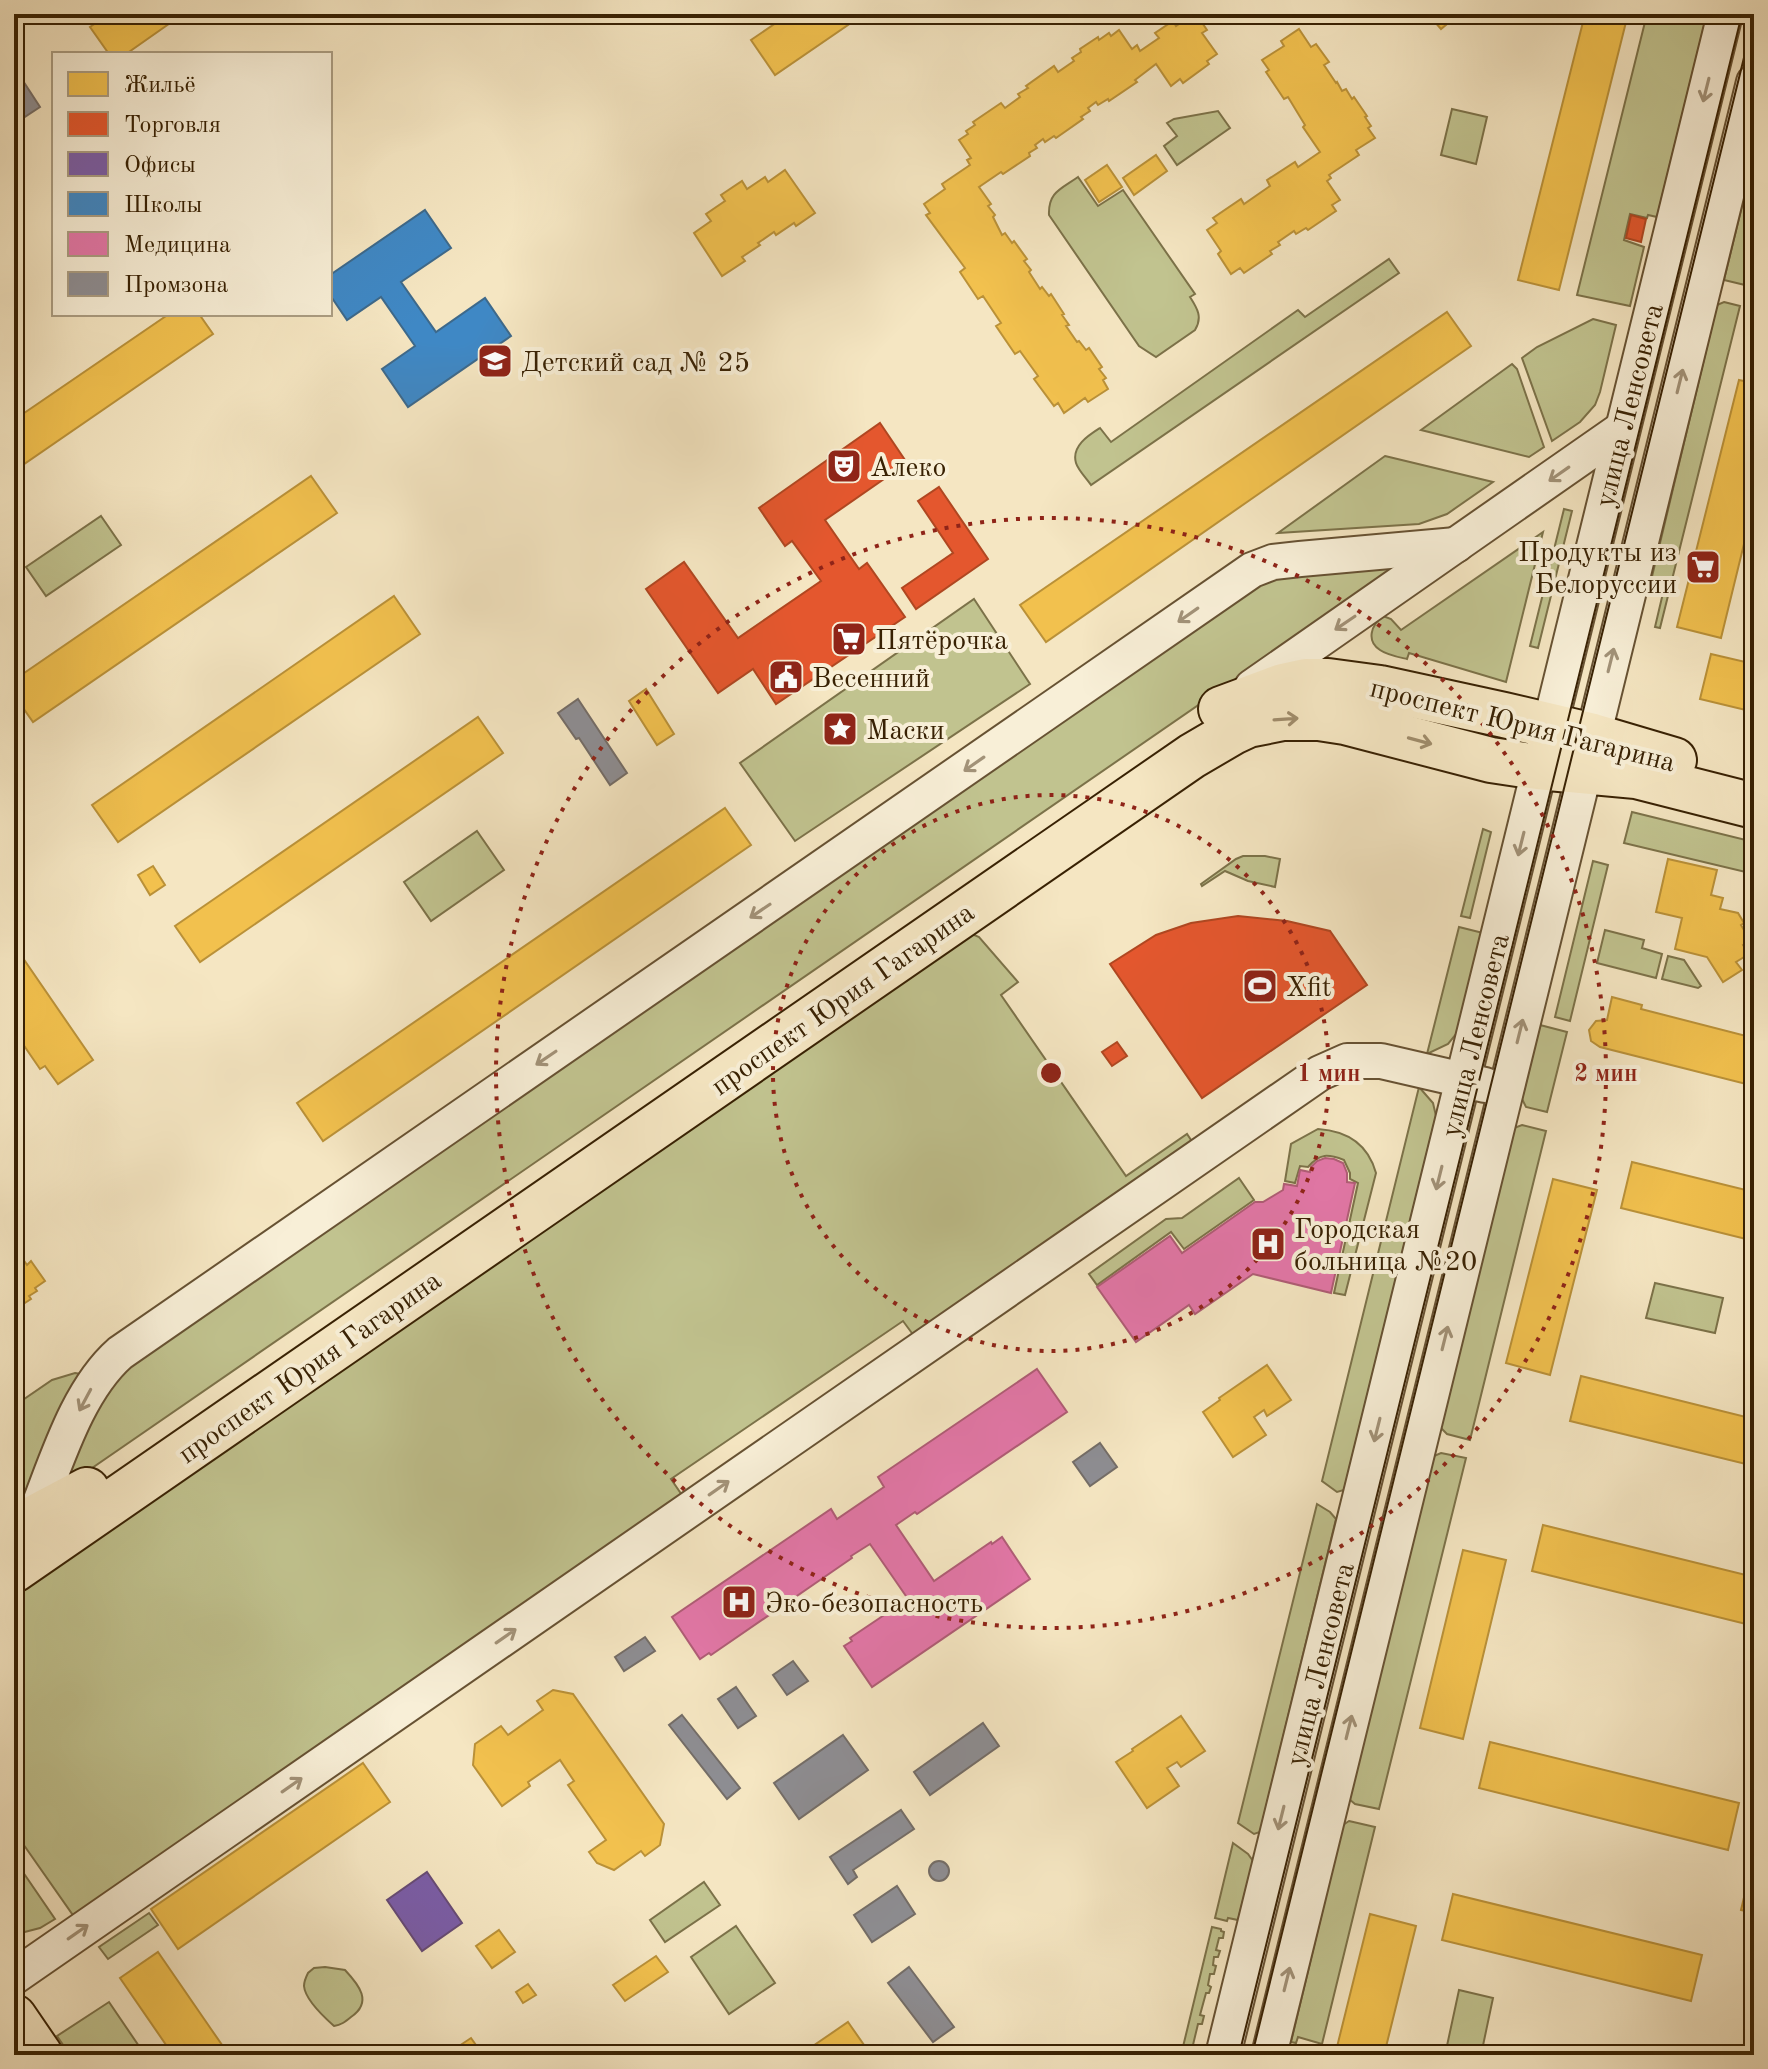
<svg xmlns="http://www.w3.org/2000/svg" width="1768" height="2069" font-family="'Old Standard TT',serif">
<rect width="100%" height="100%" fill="#f5e6c2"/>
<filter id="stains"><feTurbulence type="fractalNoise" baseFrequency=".0025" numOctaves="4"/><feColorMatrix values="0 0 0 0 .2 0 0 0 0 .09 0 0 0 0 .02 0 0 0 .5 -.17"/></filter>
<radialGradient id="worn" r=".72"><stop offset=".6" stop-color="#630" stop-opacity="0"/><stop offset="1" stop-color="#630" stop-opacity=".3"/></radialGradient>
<g fill="#c1c38f" stroke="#7c7249" stroke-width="2">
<path d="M1647,14H1707L1657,217L1648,215L1647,218L1630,214L1624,240L1644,247L1630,306L1577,295Z"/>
<path d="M1452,109L1487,117L1476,164L1441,155Z"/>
<path d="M1218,111L1230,128L1177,165L1164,146L1177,136L1167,123L1174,119Z"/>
<path d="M1754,156V250L1745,285L1724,280Z"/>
<path d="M1078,177L1098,206L1123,190L1195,294L1190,297C1197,308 1203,317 1195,330L1156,357L1139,346L1049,215C1048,192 1061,189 1078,177Z"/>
<path d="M1389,259L1399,273L1091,485C1087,479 1078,470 1076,463C1071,446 1089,435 1100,428L1111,442L1298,310L1305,317Z"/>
<path d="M1724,302L1740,306L1660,628L1655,627L1663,593L1649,589L1717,305Z"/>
<path d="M1593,319L1616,325L1600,392L1595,405L1580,422L1552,441L1522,358L1537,347Z"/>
<path d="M1512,364L1517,369L1544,447L1529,457L1421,430Z"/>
<path d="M1385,456L1493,482L1447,514L1419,524L1278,533Z"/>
<path d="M1564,509L1572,511L1538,648L1530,646Z"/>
<path d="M101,516L121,545L46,596L26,567Z"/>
<path d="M1543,532L1506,682L1409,653L1407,659C1398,657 1387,655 1380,650C1366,641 1371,625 1383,616L1391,619L1401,630Z"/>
<path d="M1388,567V574L1384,577L79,1477L69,1476L68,1470L105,1392L143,1352L1256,584L1272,577Z"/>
<path d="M974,599L1030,684L795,841L740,763Z"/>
<path d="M1632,812L1754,842V874L1624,843Z"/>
<path d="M1483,829L1491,832L1470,918L1461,916Z"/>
<path d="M477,831L504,870L431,921L404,882Z"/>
<path d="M1243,856H1265L1280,859L1275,887L1248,881L1225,871L1202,886L1201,884L1236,859Z"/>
<path d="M1593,861L1608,865L1570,1021L1555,1017Z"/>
<path d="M1459,927L1483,933L1457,1033L1448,1044L1427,1054Z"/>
<path d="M1605,930L1644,940L1642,948L1662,954L1656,978L1597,963Z"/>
<path d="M972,934L979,937L1018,982L1001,995L1126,1176L1187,1134L1197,1149L917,1340L903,1321L671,1479L686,1501L75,1918L14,1831V1590Z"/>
<path d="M1668,956L1684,960L1701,986L1698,988L1662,979Z"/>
<path d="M1540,1025L1567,1032L1547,1112L1526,1107L1522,1099Z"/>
<path d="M1419,1087L1433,1103L1436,1116L1344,1490L1337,1492L1322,1481Z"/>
<path d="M1522,1125L1546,1131L1470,1440L1447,1434L1441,1428L1514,1128Z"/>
<path d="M1318,1129C1348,1131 1368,1144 1376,1173L1345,1295L1334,1293L1358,1183L1350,1179V1173L1344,1160C1328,1154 1320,1153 1308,1167L1300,1166L1295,1183L1285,1181L1291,1144Z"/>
<path d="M1239,1178L1254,1200L1184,1249L1171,1232L1097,1285L1089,1274L1166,1219L1182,1218Z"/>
<path d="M1655,1283L1723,1298L1715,1333L1646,1318Z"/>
<path d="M75,1373L81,1374L26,1493L14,1506V1406L52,1380Z"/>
<path d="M1441,1453L1466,1458L1379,1809L1355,1804L1349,1799L1434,1456Z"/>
<path d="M1317,1504L1330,1512L1336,1519L1260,1832L1254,1834L1238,1823Z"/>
<path d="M1349,1821L1375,1827L1322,2044L1298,2037L1296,2043L1291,2042L1343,1825Z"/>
<path d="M1233,1843L1248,1854L1253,1861L1238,1920L1228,1918L1227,1921L1215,1918Z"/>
<path d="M14,1859L55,1919L40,1928L17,1934H14Z"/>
<path d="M704,1882L720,1905L665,1942L650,1920Z"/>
<path d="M149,1913L158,1925L108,1959L99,1947Z"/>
<path d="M736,1926L775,1983L729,2014L691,1957Z"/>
<path d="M1212,1927L1221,1929V1931L1224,1932L1223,1938H1219L1216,1950L1220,1951L1218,1957H1214L1213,1965L1216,1966L1214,1974H1210L1208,1985L1211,1987L1209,1993H1206L1200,2015L1204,2016L1202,2024H1198L1192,2049L1195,2051L1194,2055H1181Z"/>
<path d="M325,1967L345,1970C359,1985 373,2002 351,2017C345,2022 341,2025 334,2026C325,2018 305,1999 304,1986C304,1981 306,1977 308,1973L314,1968Z"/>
<path d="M1459,1990L1493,1998L1481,2055H1445Z"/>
<path d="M109,2002L145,2055H70L57,2036Z"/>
</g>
<g fill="#f2c14e" stroke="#ba9138" stroke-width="2">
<path d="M109,14H183L126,54H109L90,27Z"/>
<path d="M789,14H864L775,75L751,40Z"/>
<path d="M1193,14H1196L1207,30L1202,33L1217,54L1207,61L1209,64L1183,83L1180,79L1171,86L1156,64L1135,80L1137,82L1109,101L1108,99L1098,105L1096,102L1088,108L1090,111L1081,117L1083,119L1056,138L1054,136L1045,142L1043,139L1035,145L1037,148L1029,153L1030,156L1003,174L1001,172L979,187L991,204L988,206L995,215L993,217L1002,235L1005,233L1012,243L1014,241L1027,259L1024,261L1031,270L1029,272L1040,289L1042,287L1049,296L1051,294L1064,314L1062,315L1069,325L1066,326L1077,342L1079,341L1086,350L1089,348L1102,367L1099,369L1106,378L1103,380L1108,389L1088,402L1085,398L1064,413L1058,403L1054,406L1034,379L1038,376L1020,351L1015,354L996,326L1001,323L983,296L978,299L960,272L965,268L926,215L930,213L924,204L945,189L942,184L970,165L967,160L971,158L959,140L968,134L966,131L975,125L973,122L1001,103L1005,108L1020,97L1018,94L1028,88L1026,86L1054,66L1058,72L1074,61L1072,58L1081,52L1080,49L1098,37L1099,40L1109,33L1111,36L1119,30L1132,49L1137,45L1140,51L1159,38L1155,33L1173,21L1176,26Z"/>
<path d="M1428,14H1459L1441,29Z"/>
<path d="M1585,14H1628L1559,290L1518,280Z"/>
<path d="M1299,29L1311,47L1316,44L1329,62L1324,65L1336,83L1337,82L1342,91L1346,89L1352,99L1354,97L1367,116L1365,117L1371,126L1368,128L1375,138L1356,150L1359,155L1329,175L1331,178L1327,181L1340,200L1332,205L1336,211L1308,230L1306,228L1296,234L1294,231L1278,242L1280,245L1270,251L1272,254L1244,273L1240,268L1231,274L1218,254L1221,251L1207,230L1217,223L1213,218L1241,199L1244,204L1270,186L1267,180L1295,162L1298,167L1320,152L1303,127L1305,125L1288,97L1284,99L1266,72L1269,70L1262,60L1284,46L1281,41Z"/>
<path d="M1156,155L1167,171L1134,195L1123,178Z"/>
<path d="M1107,165L1122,187L1099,202L1085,180Z"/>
<path d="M785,170L815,213L796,226L794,223L776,235L774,232L758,243L760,245L742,257L745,261L722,276L694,233L711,221L706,214L725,201L721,195L742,181L747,189L765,177L768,182Z"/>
<path d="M1447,312L1471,346L1046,642L1020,605Z"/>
<path d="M169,314H199L213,334L14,471V420Z"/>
<path d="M1739,380L1754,383V503L1721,638L1677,627Z"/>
<path d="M311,476L337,513L33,722L14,695V680Z"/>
<path d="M394,596L420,634L118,842L92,805Z"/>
<path d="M1711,654L1754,664V712L1700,699Z"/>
<path d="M646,689L674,734L657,745L629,701Z"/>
<path d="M478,717L503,753L200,962L175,926Z"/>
<path d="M725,808L751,845L323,1141L297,1103Z"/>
<path d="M1668,859L1717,870L1711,895L1723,898L1720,909L1738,913L1744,923L1741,925L1750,940L1743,945L1749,954L1736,962L1742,970L1723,982L1707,957L1675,949L1682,918L1656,912Z"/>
<path d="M153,866L165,885L150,895L138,875Z"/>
<path d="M14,945L93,1060L58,1084L45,1066L40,1069L14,1031L16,1024L14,1021Z"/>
<path d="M1612,997L1642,1005L1641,1009L1754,1038V1086L1600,1047L1591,1041L1589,1030L1596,1021L1607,1020Z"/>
<path d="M1632,1162L1754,1192V1241L1621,1208Z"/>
<path d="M1553,1179L1597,1190L1550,1375L1506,1363Z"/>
<path d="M14,1246L27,1265L31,1261L45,1281L35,1288L37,1291L29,1296L31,1299L14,1310Z"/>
<path d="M1267,1365L1291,1400L1267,1416L1264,1410L1254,1417L1266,1435L1233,1457L1203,1412L1220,1400L1219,1398Z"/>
<path d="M1581,1376L1754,1419V1466L1570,1421Z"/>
<path d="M1543,1525L1754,1577V1626L1532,1571Z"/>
<path d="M1463,1550L1506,1560L1463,1739L1420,1728Z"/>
<path d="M553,1690L573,1694L664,1824L660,1845L645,1856L641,1851L614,1870L597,1863L589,1852L606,1840L568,1785L574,1781L560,1760L528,1782L530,1786L502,1806L473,1765L475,1744L501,1726L508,1735L543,1710L537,1701Z"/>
<path d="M1181,1716L1205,1751L1181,1767L1177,1762L1167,1768L1179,1786L1147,1808L1116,1762L1133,1751L1132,1749Z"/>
<path d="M1490,1742L1739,1803L1728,1850L1479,1788Z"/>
<path d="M363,1763L390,1802L178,1949L151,1909Z"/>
<path d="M1746,1889L1754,1891V1913L1741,1910Z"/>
<path d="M1453,1894L1702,1955L1691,2001L1442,1940Z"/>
<path d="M1370,1914L1416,1926L1409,1954L1384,2055H1335Z"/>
<path d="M499,1930L515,1952L492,1968L476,1946Z"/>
<path d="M158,1952L211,2029L229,2055H173L120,1978Z"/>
<path d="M656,1956L668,1972L625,2001L613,1985Z"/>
<path d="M528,1984L536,1995L523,2003L516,1992Z"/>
<path d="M848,2022L871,2055H810L807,2050Z"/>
<path d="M471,2038L483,2055H445L447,2054Z"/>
</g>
<g fill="#e4572e" stroke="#b04721" stroke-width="2">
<path d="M1631,215L1646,219L1641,242L1626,238Z"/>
<path d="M880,423L907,463L825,520L859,569L867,563L905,617L776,704L753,669L718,693L646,589L684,562L738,638L821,581L792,541L785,546L759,508Z"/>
<path d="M939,487L988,559L916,609L902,588L953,553L918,501Z"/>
<path d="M1238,916L1287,921L1330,931L1367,985L1202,1098L1110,964L1156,935L1191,923Z"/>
<path d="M1117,1042L1127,1056L1112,1066L1102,1052Z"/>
</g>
<path fill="#7b5ea7" stroke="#674c76" stroke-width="2" d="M427,1872L462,1923L422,1951L387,1900Z"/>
<path fill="#3f88c5" stroke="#3d698b" stroke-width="2" d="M425,210L451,248L401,282L436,332L485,298L511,336L408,407L382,369L415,346L381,297L347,320L330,295V275Z"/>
<g fill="#e377a8" stroke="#b05d76" stroke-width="2">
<path d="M1325,1158L1334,1159L1343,1163L1347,1173V1182L1355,1183L1331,1293L1253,1274L1195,1314L1189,1305L1136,1342L1097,1287L1170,1236L1182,1253L1255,1202H1263L1283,1190L1284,1184L1297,1186L1300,1170L1310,1172L1311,1167L1317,1161Z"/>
<path d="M1037,1369L1067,1412L917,1514L915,1512L896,1525L934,1581L991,1542L992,1544L1002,1537L1030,1579L872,1687L844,1646L852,1641L850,1638L908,1599L870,1544L851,1556L852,1558L711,1655L709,1653L700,1659L672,1617L831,1509L837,1519L884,1487L878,1477Z"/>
</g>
<g fill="#8d8d92" stroke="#746d67" stroke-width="2">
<path d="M14,67L40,107L17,122L14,117Z"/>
<path d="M578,699L627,773L610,785L579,738L576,739L558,713Z"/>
<path d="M1100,1443L1117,1467L1090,1486L1073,1462Z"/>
<path d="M645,1637L655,1651L624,1671L615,1657Z"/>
<path d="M793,1661L808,1681L787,1695L773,1675Z"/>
<path d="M736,1687L756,1716L738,1728L718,1699Z"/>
<path d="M682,1715L740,1788L727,1799L669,1725Z"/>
<path d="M983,1723L999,1746L930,1795L914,1772Z"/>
<path d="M843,1735L868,1770L799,1819L774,1783Z"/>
<path d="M901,1810L914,1829L853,1870L857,1877L848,1884L830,1857Z"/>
<circle cx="939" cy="1871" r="10"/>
<path d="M897,1886L915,1914L872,1942L854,1915Z"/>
<path d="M909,1967L954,2027L933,2042L888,1983Z"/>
</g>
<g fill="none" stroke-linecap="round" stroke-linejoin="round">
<defs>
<g id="minor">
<path d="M1252,687L1622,429"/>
<path d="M34,1518C56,1464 76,1392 120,1353L1252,570L1273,562L1300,559L1456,545"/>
<path d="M14,1977L1320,1073L1347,1061H1381L1485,1085"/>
<path d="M1223,2055L1725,14"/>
<path d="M1269,2055L1754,82"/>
</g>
<g id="major">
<path d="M1221,709L1283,686L1306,681H1328L1380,688L1504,715L1593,736L1674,760"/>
<path d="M14,1532L34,1518L87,1490"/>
<path d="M14,1570L1192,756L1233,732L1248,725L1283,718H1319L1345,722L1491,760L1538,767L1636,776L1754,806"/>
<path d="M14,2017L40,2055"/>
</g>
</defs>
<use href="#minor" stroke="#675233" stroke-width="38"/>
<use href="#major" stroke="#382103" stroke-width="48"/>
<use href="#minor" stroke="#f8efd7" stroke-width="34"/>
<use href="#major" stroke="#f5e6c2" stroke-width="44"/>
<g stroke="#382103" stroke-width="2">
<path d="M1239,2055L1742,14"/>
<path d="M1252,2055L1754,17"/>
</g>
</g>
<defs><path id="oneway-shaft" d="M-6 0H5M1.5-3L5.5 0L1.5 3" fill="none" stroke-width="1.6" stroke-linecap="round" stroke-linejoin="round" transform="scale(2)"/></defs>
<g stroke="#a29278">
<use href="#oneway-shaft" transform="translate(1706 90) rotate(104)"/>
<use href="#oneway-shaft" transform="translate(1680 381) rotate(-76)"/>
<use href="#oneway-shaft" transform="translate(1559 474) rotate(145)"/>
<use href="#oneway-shaft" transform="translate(1188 615) rotate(145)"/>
<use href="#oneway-shaft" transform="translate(1345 623) rotate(146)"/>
<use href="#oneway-shaft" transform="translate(1611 660) rotate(-76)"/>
<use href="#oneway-shaft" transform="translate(974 764) rotate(145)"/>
<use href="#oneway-shaft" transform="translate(1521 844) rotate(104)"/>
<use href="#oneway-shaft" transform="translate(760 911) rotate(146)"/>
<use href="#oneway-shaft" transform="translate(1520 1031) rotate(-76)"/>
<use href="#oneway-shaft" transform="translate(546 1058) rotate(146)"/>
<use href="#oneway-shaft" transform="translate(1439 1178) rotate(104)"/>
<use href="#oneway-shaft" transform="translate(1445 1338) rotate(-76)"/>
<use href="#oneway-shaft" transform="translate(85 1400) rotate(118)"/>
<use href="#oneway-shaft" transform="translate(1377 1430) rotate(104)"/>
<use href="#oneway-shaft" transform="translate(719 1488) rotate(-35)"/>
<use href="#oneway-shaft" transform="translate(506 1636) rotate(-35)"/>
<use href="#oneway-shaft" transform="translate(1349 1727) rotate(-76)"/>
<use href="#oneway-shaft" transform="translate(292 1785) rotate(-35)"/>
<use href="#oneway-shaft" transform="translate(1281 1818) rotate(104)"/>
<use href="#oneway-shaft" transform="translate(78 1932) rotate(-35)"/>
<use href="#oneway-shaft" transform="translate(1287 1979) rotate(-76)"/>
</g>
<g stroke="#a08d6c">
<use href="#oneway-shaft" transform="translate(1286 719) rotate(-4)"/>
<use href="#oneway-shaft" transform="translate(1420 741) rotate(15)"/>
</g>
<g fill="none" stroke="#8f2418" stroke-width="4" stroke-dasharray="4 8">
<circle cx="1051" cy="1073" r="278"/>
<circle cx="1051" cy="1073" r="555"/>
</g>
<defs>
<symbol id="school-square" viewBox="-11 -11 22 22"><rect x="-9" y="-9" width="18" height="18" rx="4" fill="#8f2418" stroke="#f8efd7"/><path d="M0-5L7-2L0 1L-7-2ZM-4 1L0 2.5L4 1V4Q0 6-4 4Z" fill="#fff"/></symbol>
<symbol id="theatre-square" viewBox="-11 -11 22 22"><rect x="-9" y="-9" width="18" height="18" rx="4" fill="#8f2418" stroke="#f8efd7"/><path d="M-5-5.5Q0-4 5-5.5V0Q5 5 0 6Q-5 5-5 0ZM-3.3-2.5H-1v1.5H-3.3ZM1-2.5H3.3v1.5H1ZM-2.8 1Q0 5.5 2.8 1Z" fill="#fff"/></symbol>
<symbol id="supermarket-square" viewBox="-11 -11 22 22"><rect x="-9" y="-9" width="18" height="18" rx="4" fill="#8f2418" stroke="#f8efd7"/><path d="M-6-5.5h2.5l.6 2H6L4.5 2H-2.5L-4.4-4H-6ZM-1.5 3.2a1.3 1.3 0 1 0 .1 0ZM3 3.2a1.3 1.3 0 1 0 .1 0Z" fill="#fff"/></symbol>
<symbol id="civic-square" viewBox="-11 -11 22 22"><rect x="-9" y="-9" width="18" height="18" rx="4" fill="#8f2418" stroke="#f8efd7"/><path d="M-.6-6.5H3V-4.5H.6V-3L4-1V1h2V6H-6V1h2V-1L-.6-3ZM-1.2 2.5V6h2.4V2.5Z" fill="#fff"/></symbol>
<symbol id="sight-square" viewBox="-11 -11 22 22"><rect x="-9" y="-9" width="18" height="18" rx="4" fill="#8f2418" stroke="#f8efd7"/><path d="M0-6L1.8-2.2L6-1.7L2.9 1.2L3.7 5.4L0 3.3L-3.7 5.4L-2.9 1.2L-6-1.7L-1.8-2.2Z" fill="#fff"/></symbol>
<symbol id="stadium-square" viewBox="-11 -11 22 22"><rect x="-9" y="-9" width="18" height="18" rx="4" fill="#8f2418" stroke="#f8efd7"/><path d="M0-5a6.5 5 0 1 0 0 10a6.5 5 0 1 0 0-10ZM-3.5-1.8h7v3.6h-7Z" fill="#fff"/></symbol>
<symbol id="hospital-square" viewBox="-11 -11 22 22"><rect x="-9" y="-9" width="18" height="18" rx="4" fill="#8f2418" stroke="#f8efd7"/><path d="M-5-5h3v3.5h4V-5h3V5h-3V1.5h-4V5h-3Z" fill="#fff"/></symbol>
</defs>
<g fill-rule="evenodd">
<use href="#school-square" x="475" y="341" width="40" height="40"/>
<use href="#theatre-square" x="824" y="446" width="40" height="40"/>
<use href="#supermarket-square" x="1683" y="547" width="40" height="40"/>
<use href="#supermarket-square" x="829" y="619" width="40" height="40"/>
<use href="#civic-square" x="766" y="657" width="40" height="40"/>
<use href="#sight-square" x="820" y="709" width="40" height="40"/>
<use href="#stadium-square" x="1240" y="966" width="40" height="40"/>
<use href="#hospital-square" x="1248" y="1224" width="40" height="40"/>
<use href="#hospital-square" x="719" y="1582" width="40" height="40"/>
</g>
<g text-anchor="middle" stroke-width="8" stroke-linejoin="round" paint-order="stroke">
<g font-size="28" fill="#382103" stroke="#f8efd7" text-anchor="start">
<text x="521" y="371">Детский сад № 25</text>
<text x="870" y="476">Алеко</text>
<text x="1677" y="561" text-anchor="end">Продукты из<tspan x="1677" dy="32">Белоруссии</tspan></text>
<text x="875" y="649">Пятёрочка</text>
<text x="812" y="687">Весенний</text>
<text x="866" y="739">Маски</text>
<text x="1286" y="996">Xfit</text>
<text x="1294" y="1238">Городская<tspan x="1294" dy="32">больница №20</tspan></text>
<text x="765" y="1612">Эко-безопасность</text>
</g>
<g font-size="28" fill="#382103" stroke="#f8efd7">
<text transform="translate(1628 405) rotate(-76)" y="10">улица Ленсовета</text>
<text transform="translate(1523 724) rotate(14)" y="10">проспект Юрия Гагарина</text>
<text transform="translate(842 998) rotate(-35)" y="10">проспект Юрия Гагарина</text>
<text transform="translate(1474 1035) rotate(-76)" y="10">улица Ленсовета</text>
<text transform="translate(309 1366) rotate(-35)" y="10">проспект Юрия Гагарина</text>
<text transform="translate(1319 1664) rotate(-76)" y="10">улица Ленсовета</text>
</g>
</g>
<circle cx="1051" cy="1073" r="12" fill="#8f2418" stroke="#f8efd7" stroke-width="4"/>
<g font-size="24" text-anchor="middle" font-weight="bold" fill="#8f2418" stroke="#f8efd7" stroke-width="8" stroke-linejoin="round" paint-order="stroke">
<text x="1329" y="1081">1 мин</text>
<text x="1606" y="1081">2 мин</text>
</g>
<rect width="1768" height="2069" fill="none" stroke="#f5e6c2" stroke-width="48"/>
<rect x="16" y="16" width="1736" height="2037" fill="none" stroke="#382103" stroke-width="4"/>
<rect x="24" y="24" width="1720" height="2021" fill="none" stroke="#382103" stroke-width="2"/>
<rect x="52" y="52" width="280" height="264" fill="#f8efd7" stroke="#ab9d82" stroke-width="2"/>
<rect x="68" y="72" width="40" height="24" fill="#f2c14e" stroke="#ab9d82" stroke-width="2"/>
<text x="124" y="92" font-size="24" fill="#382103">Жильё</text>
<rect x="68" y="112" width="40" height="24" fill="#e4572e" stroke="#ab9d82" stroke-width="2"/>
<text x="124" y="132" font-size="24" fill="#382103">Торговля</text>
<rect x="68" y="152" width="40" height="24" fill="#7b5ea7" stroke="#ab9d82" stroke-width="2"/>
<text x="124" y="172" font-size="24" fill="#382103">Офисы</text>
<rect x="68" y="192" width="40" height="24" fill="#3f88c5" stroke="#ab9d82" stroke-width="2"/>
<text x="124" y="212" font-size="24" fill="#382103">Школы</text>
<rect x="68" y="232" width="40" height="24" fill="#e377a8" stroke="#ab9d82" stroke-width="2"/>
<text x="124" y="252" font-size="24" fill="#382103">Медицина</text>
<rect x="68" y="272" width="40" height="24" fill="#8d8d92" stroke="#ab9d82" stroke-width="2"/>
<text x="124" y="292" font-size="24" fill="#382103">Промзона</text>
<rect width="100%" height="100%" filter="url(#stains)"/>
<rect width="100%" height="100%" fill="url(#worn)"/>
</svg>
